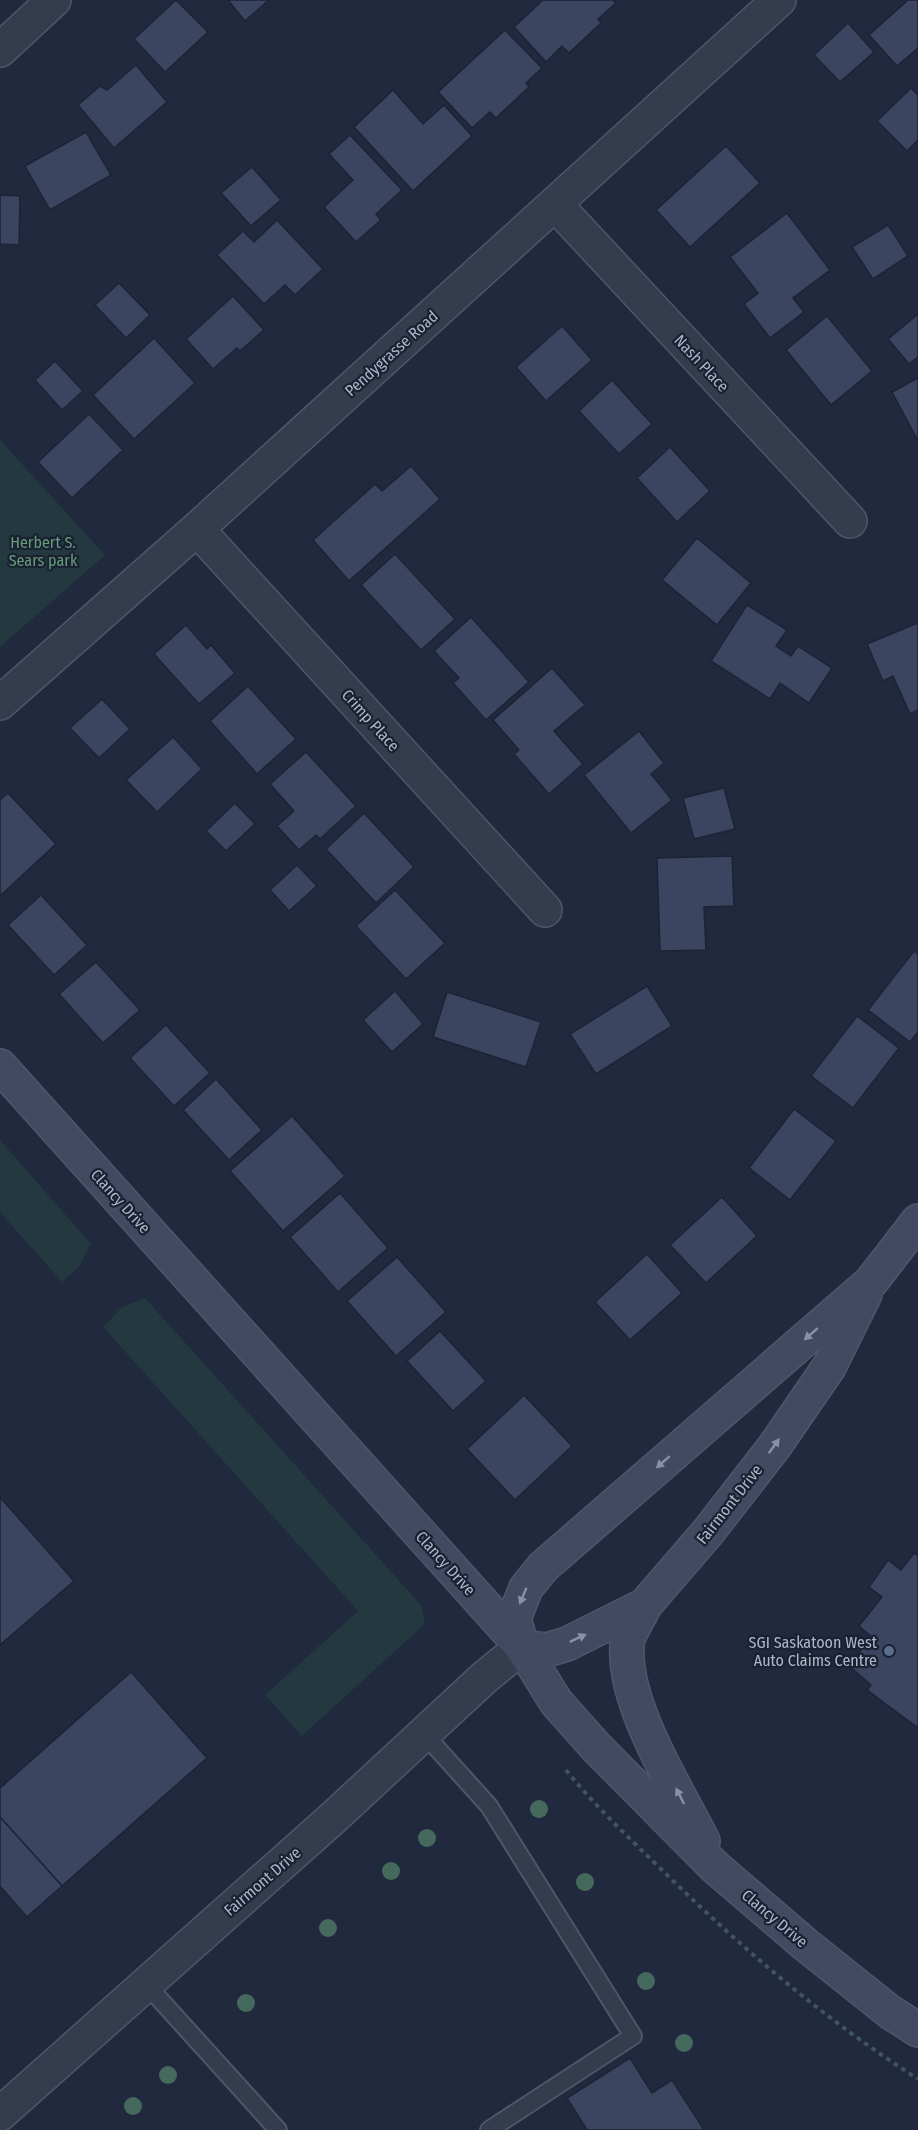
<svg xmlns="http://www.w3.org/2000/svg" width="918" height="2130" font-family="'Fira Sans Condensed',sans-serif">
<rect width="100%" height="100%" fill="#20293e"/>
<g fill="#23383f">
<path d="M0,440L105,555L0,647Z"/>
<path d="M0,1140L91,1244L79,1267L62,1282L0,1212Z"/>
<path d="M145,1298L421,1605L425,1624L302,1736L265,1695L358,1611L103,1327L122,1307Z"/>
</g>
<g fill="#3c455f" stroke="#1c2335" stroke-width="1.5">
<path d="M176,0L208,32L165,72L134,39Z"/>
<path d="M228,0H269L245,21Z"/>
<path d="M543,0H613L616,3L598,19L601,23L569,53L562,46L546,62L514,27Z"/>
<path d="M908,0H918V48L897,66L869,35Z"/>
<path d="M848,23L874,52L840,82L814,55Z"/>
<path d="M505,30L542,68L526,83L529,87L496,118L490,112L472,128L438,92Z"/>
<path d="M136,65L167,102L114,148L78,105L100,86L107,90Z"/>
<path d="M911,88L918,95V140L907,151L877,121Z"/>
<path d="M393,90L423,124L444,105L472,136L413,191L354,127Z"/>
<path d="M86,132L111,175L50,210L25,166Z"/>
<path d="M350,135L402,190L376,214L381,220L356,242L324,207L353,180L329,154Z"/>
<path d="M726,146L760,183L690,247L656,210Z"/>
<path d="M252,167L281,200L251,226L221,193Z"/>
<path d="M0,195L20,196L19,245L0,244Z"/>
<path d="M787,213L830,270L793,298L804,312L770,338L744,304L758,293L730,257Z"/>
<path d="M277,220L323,269L295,295L285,285L264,304L217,255L243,231L254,242Z"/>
<path d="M888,225L908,256L873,279L852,247Z"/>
<path d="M119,283L150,315L126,338L95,305Z"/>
<path d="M233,296L264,330L240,351L237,348L213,369L186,339Z"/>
<path d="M918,314V357L909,364L888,339Z"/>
<path d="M827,316L872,371L831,405L786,350Z"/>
<path d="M562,326L592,360L546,401L516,367Z"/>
<path d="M154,338L195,383L134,439L93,395Z"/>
<path d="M55,361L83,391L62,410L35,380Z"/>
<path d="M918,378V441L892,392Z"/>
<path d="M612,380L652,424L619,454L579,411Z"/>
<path d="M89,414L123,450L72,498L38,462Z"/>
<path d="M670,447L710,491L677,522L637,478Z"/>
<path d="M411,466L440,499L349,581L313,540L375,484L382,491Z"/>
<path d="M697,538L751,583L717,625L662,580Z"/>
<path d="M395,554L455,619L421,650L361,585Z"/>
<path d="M747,605L787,630L776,646L791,656L798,646L832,668L809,703L780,683L770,699L711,661Z"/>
<path d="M471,617L529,682L486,720L453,683L459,678L434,651Z"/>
<path d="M918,623V710L910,714L893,676L883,681L867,644Z"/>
<path d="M186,625L207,649L211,645L235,673L199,704L154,654Z"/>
<path d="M552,668L585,705L554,731L583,764L549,794L514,754L519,750L493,720Z"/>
<path d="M248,686L296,739L257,774L210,721Z"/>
<path d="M102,699L130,729L99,758L70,728Z"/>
<path d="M639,731L664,763L651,774L672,800L631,833L584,775Z"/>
<path d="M173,737L202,769L157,812L126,780Z"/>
<path d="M306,752L356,806L320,839L316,835L299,850L277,826L294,811L270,784Z"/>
<path d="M724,788L735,829L694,839L683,798Z"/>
<path d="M8,793L56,844L0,896V800Z"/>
<path d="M235,803L255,824L226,851L206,831Z"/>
<path d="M364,813L414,867L376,903L326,849Z"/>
<path d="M732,856L734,906L704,907L706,950L660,951L657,858Z"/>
<path d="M297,865L317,886L289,911L270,890Z"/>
<path d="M395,890L445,943L406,979L356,926Z"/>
<path d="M41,895L87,945L54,975L8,925Z"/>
<path d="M914,951L918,954V1032L910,1042L868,1010Z"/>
<path d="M96,962L140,1010L103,1043L59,994Z"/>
<path d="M647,986L672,1026L596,1074L570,1034Z"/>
<path d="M395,991L423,1024L392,1052L363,1020Z"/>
<path d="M447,992L541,1022L526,1067L433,1037Z"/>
<path d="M857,1016L899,1048L853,1108L811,1076Z"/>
<path d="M166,1025L210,1073L174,1106L130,1058Z"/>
<path d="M216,1079L262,1130L229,1160L183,1110Z"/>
<path d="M794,1109L836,1141L790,1200L749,1168Z"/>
<path d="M292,1116L345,1176L283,1231L230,1171Z"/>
<path d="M340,1193L388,1248L338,1292L290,1237Z"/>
<path d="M722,1197L757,1236L706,1283L670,1245Z"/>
<path d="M647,1254L682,1293L630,1340L595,1302Z"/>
<path d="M397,1257L446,1312L396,1356L347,1301Z"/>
<path d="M440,1331L486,1381L453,1411L407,1361Z"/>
<path d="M524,1395L572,1446L515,1500L467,1449Z"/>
<path d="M0,1497L74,1581L0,1645Z"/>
<path d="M914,1553L918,1556V1728L867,1690L871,1685L848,1665L872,1637L859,1626L882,1597L869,1587L888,1560L901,1570Z"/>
<path d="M131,1672L207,1758L62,1886L0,1817V1788Z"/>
<path d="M0,1817L62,1886L27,1917L0,1886Z"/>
<path d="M630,2058L652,2093L672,2080L704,2130H587L567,2098Z"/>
</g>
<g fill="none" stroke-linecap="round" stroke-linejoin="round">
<defs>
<g id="lane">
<path d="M425,1735L489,1806L633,2036L489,2130"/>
<path d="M145,1983L278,2130"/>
</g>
<g id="street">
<path d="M0,50L54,0"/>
<path d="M555,204L850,521"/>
<path d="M197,529L545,910"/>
<path d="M0,703L197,529L779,0"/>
<path d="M0,2114L333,1818L485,1677L522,1647"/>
</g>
<g id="secondary">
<path d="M0,1066L522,1647L556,1702L596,1747L715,1867L806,1945L890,2012L918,2030"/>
<path d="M645,1605C640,1617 627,1634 627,1646C623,1705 677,1789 703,1841"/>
<path d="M522,1647L514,1618L526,1588L543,1567L871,1282L918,1221"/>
<path d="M522,1647L547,1650L567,1644L645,1605L708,1532L774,1447L829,1367L865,1294"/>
</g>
</defs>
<use href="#lane" stroke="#505669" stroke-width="20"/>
<use href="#street" stroke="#505669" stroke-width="36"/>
<use href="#secondary" stroke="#505669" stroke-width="36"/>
<path stroke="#40555c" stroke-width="4" stroke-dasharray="4.5 4.5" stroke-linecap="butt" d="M566,1770C595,1806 628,1837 661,1869C740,1947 824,2019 918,2079"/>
<use href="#lane" stroke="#353c4e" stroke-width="16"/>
<use href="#street" stroke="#353c4e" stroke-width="33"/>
<use href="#secondary" stroke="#424a61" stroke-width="33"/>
</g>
<g fill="#46695e">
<circle cx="539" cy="1809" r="9"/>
<circle cx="427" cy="1838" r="9"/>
<circle cx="391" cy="1871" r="9"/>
<circle cx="585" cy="1882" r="9"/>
<circle cx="328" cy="1928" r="9"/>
<circle cx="646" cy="1981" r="9"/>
<circle cx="246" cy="2003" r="9"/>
<circle cx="684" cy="2043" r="9"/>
<circle cx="168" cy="2075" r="9"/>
<circle cx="133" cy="2106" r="9"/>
</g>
<defs><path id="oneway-solid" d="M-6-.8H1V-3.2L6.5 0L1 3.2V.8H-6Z" transform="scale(1.5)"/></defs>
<g fill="#8a90a5">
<use href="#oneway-solid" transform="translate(811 1334) rotate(139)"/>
<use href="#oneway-solid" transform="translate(774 1446) rotate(-54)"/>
<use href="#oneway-solid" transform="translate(663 1462) rotate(139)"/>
<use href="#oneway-solid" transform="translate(523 1596) rotate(113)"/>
<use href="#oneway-solid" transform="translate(578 1638) rotate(-25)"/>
<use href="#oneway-solid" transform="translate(680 1796) rotate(-117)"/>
</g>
<circle fill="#5c6f8a" stroke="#1a2133" stroke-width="2" cx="889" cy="1651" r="6"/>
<g text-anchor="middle" stroke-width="4.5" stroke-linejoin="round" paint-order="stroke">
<g font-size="16" fill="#b0b6c9" stroke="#1a2133">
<text transform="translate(391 353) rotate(-42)" y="6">Pendygrasse Road</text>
<text transform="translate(702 363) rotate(47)" y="6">Nash Place</text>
<text transform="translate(371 720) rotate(48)" y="6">Crimp Place</text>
<text transform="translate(121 1201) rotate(48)" y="6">Clancy Drive</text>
<text transform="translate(729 1504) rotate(-52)" y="6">Fairmont Drive</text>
<text transform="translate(446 1563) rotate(48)" y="6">Clancy Drive</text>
<text transform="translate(262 1881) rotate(-41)" y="6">Fairmont Drive</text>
<text transform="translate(775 1918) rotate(40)" y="6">Clancy Drive</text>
</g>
<g font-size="16" fill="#659d79" stroke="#1a2133">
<text x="43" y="548">Herbert S.<tspan x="43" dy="18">Sears park</tspan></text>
</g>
<g font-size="16" fill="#b0b6c9" stroke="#1a2133" text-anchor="end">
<text x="877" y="1648">SGI Saskatoon West<tspan x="877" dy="18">Auto Claims Centre</tspan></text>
</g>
</g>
</svg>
